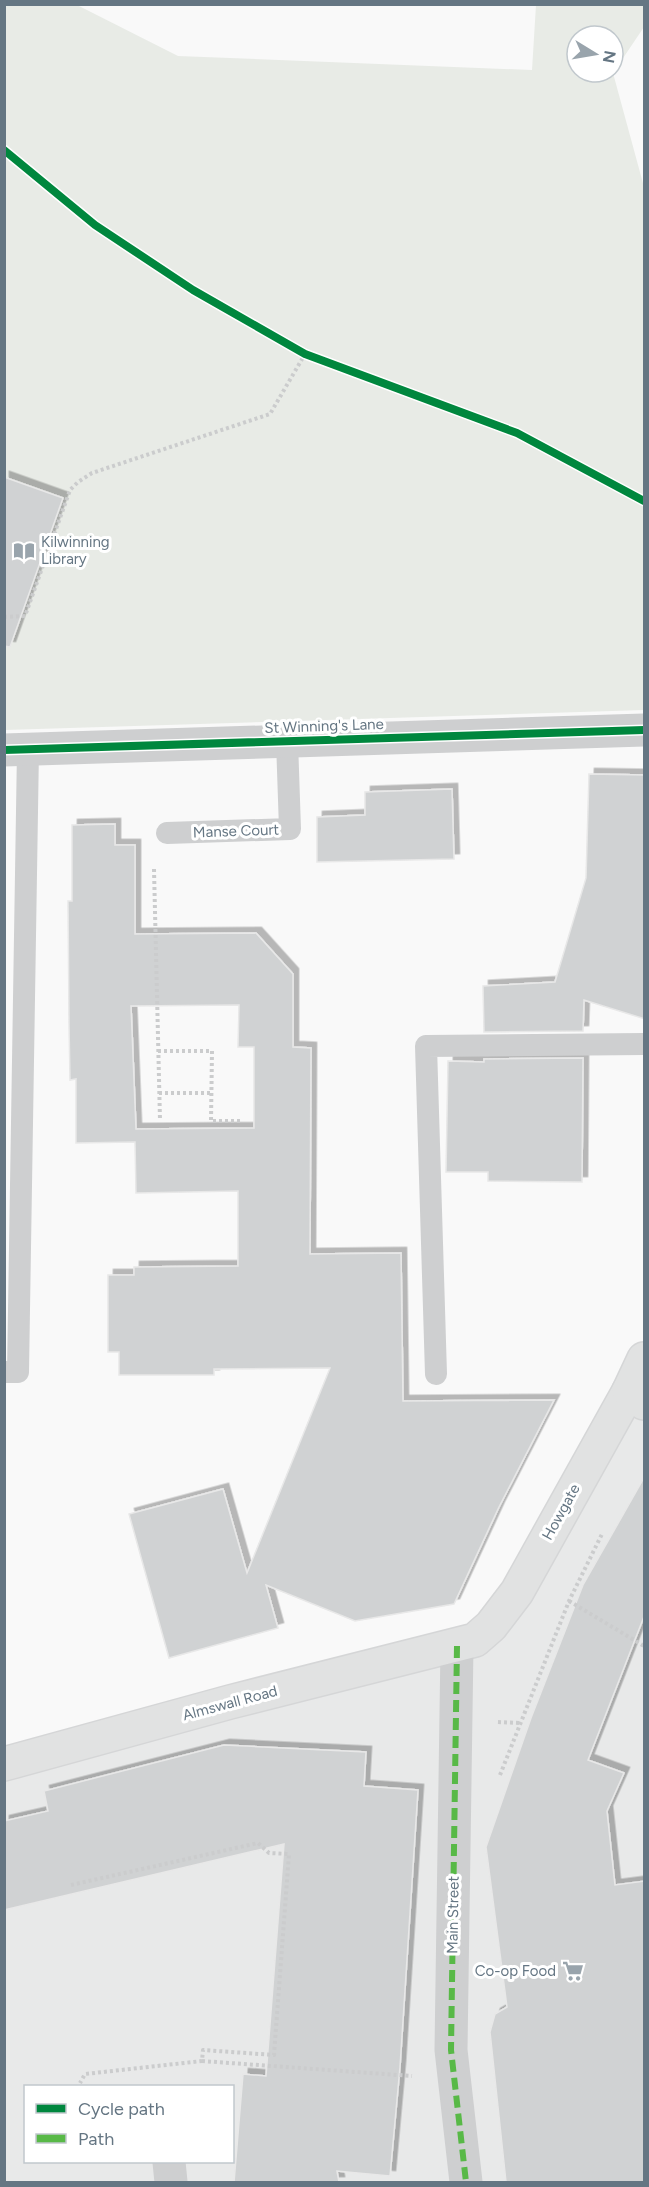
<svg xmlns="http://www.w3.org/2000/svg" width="649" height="2187" font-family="Figtree,sans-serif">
<defs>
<filter id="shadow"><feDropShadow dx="5.5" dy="-5.5" stdDeviation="0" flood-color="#0004"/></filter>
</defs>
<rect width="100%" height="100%" fill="#f9f9f9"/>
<path fill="#e8e9e9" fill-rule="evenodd" d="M644,1359V2182H5V1764L475,1640ZM26,2086H232V2162H26Z"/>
<path fill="#e8ebe6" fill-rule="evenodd" d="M4,5H77L178,56L532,70L536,5H644V27L613,73L644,187V710L5,730ZM577,36H613V72H577Z"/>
<g fill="#d0d2d3" stroke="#e8e8e8" stroke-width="1.5" fill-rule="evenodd" filter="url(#shadow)">
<path d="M4,477L63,498L10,647L4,646Z"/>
<path d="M589,774L645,775V1019L584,1000L583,1031L484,1032L483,986L555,982L586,878Z"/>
<path d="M452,789L454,859L317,862V817L365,815V792Z"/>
<path d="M115,824V845H135V934L256,933L293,974V1047L311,1048L310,1254L401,1253L403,1401L554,1400L499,1507L454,1604L355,1621L266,1585L278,1628L169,1658L129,1514L223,1489L247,1573L330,1368L214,1369V1375H119V1352H108V1275H134V1267L238,1266V1191L136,1193L135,1142L76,1143V1079L70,1080L69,1024L68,901H72V825ZM239,1005L238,1047H254V1128L136,1129L131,1006Z"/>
<path d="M583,1058L582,1182L488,1181V1172H446L448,1061L484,1062V1059Z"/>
<path d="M645,1476V1614L588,1760L624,1773L607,1811L615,1885L645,1881V2182H506L490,2032L495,2014L507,2007L486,1847L531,1718L583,1585Z"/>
<path d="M224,1745L366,1752L364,1786L418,1790L400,2067L390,2176L337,2171L339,2182H234L243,2074L266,2076L284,1844L4,1910V1821L48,1811L44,1791Z"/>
</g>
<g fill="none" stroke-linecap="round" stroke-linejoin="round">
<defs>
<path id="secondary" d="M4,1764L230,1702L475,1640L491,1626L517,1592L629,1391"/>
<path id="primary" d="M644,1359L629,1391L644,1403"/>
</defs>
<use href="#secondary" stroke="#d5d6d7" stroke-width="36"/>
<use href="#primary" stroke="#d5d6d7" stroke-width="36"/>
<g stroke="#cbcccd" stroke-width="4" stroke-dasharray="3 3" stroke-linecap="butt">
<path d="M4,617L25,616L70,490L78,482L92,473L270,414L305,354"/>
<path d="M154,869L160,1120"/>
<path d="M158,1051H212L211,1121H241"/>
<path d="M159,1093H211"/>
<path d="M569,1601L644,1646"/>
<path d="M498,1722L521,1723"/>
<path d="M500,1775L569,1601L602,1534"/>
<path d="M71,1885L258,1843L269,1853L289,1854L274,2055L203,2050L202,2061L85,2074L80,2083"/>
<path d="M202,2061L412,2076"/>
</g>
<g stroke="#cecfd0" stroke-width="22">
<path d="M167,833L290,829L287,741"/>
<path d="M4,1372H18L28,749"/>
<path d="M436,1374L426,1046L644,1044"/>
</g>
<g stroke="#cecfd0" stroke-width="33">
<path d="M4,750L644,730"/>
<path d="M457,1646L451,2050L466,2182"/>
<path d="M169,2162L171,2182"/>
</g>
<use href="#secondary" stroke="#e1e2e2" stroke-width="33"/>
<use href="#primary" stroke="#e1e2e2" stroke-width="33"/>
<path stroke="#58b947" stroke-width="6" stroke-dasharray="12 6" stroke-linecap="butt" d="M457,1646L451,2050L466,2182"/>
<defs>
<g id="cycleway">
<path d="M4,150L95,225L193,290L305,354L517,433L644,501"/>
<path d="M4,750L644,730"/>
</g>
</defs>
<use href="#cycleway" stroke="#fff" stroke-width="11"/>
<use href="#cycleway" stroke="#00873e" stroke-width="8"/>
</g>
<defs>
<symbol id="library-bare" viewBox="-9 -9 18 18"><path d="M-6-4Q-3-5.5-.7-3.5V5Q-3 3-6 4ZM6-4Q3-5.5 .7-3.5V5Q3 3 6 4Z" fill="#99a4ac" stroke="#fff" stroke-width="2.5" paint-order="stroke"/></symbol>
<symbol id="supermarket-bare" viewBox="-9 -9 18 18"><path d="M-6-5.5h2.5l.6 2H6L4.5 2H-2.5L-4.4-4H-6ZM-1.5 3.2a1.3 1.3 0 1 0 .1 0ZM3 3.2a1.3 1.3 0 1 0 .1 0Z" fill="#99a4ac" stroke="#fff" stroke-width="2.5" paint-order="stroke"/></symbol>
</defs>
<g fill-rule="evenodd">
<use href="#library-bare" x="9" y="536" width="30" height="30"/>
<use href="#supermarket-bare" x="558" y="1956" width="30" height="30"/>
</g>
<g text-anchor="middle" stroke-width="6" stroke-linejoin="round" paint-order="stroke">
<g font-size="15" fill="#657683" stroke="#fff" text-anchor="start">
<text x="41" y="547">Kilwinning<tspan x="41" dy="17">Library</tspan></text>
<text x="556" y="1976" text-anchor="end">Co-op Food</text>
</g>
<g font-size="15" fill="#657683" stroke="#fff">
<text transform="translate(324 726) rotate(-2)" y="5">St Winning's Lane</text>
<text transform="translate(236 831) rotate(-2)" y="5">Manse Court</text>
<text transform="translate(561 1512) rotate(-61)" y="5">Howgate</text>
<text transform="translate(230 1703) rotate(-15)" y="5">Almswall Road</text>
<text transform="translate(453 1915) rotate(-89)" y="5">Main Street</text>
</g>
</g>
<rect width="649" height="2187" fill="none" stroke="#657683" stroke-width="12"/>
<rect x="24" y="2085" width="210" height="78" fill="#ffffff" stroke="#c1c8cd" stroke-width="1.5"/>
<rect x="36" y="2104" width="30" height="9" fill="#00873e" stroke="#c1c8cd" stroke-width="1.5"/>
<text x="78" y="2115" font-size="18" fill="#657683">Cycle path</text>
<rect x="36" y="2134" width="30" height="9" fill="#58b947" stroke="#c1c8cd" stroke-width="1.5"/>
<text x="78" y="2145" font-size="18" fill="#657683">Path</text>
<g transform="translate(595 54) rotate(101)"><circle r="28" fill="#ffffff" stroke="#c1c8cd" stroke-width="1.5"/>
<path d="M0-4.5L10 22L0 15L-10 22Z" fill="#99a4ac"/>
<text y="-9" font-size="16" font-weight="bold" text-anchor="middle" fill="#657683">N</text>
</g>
</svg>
